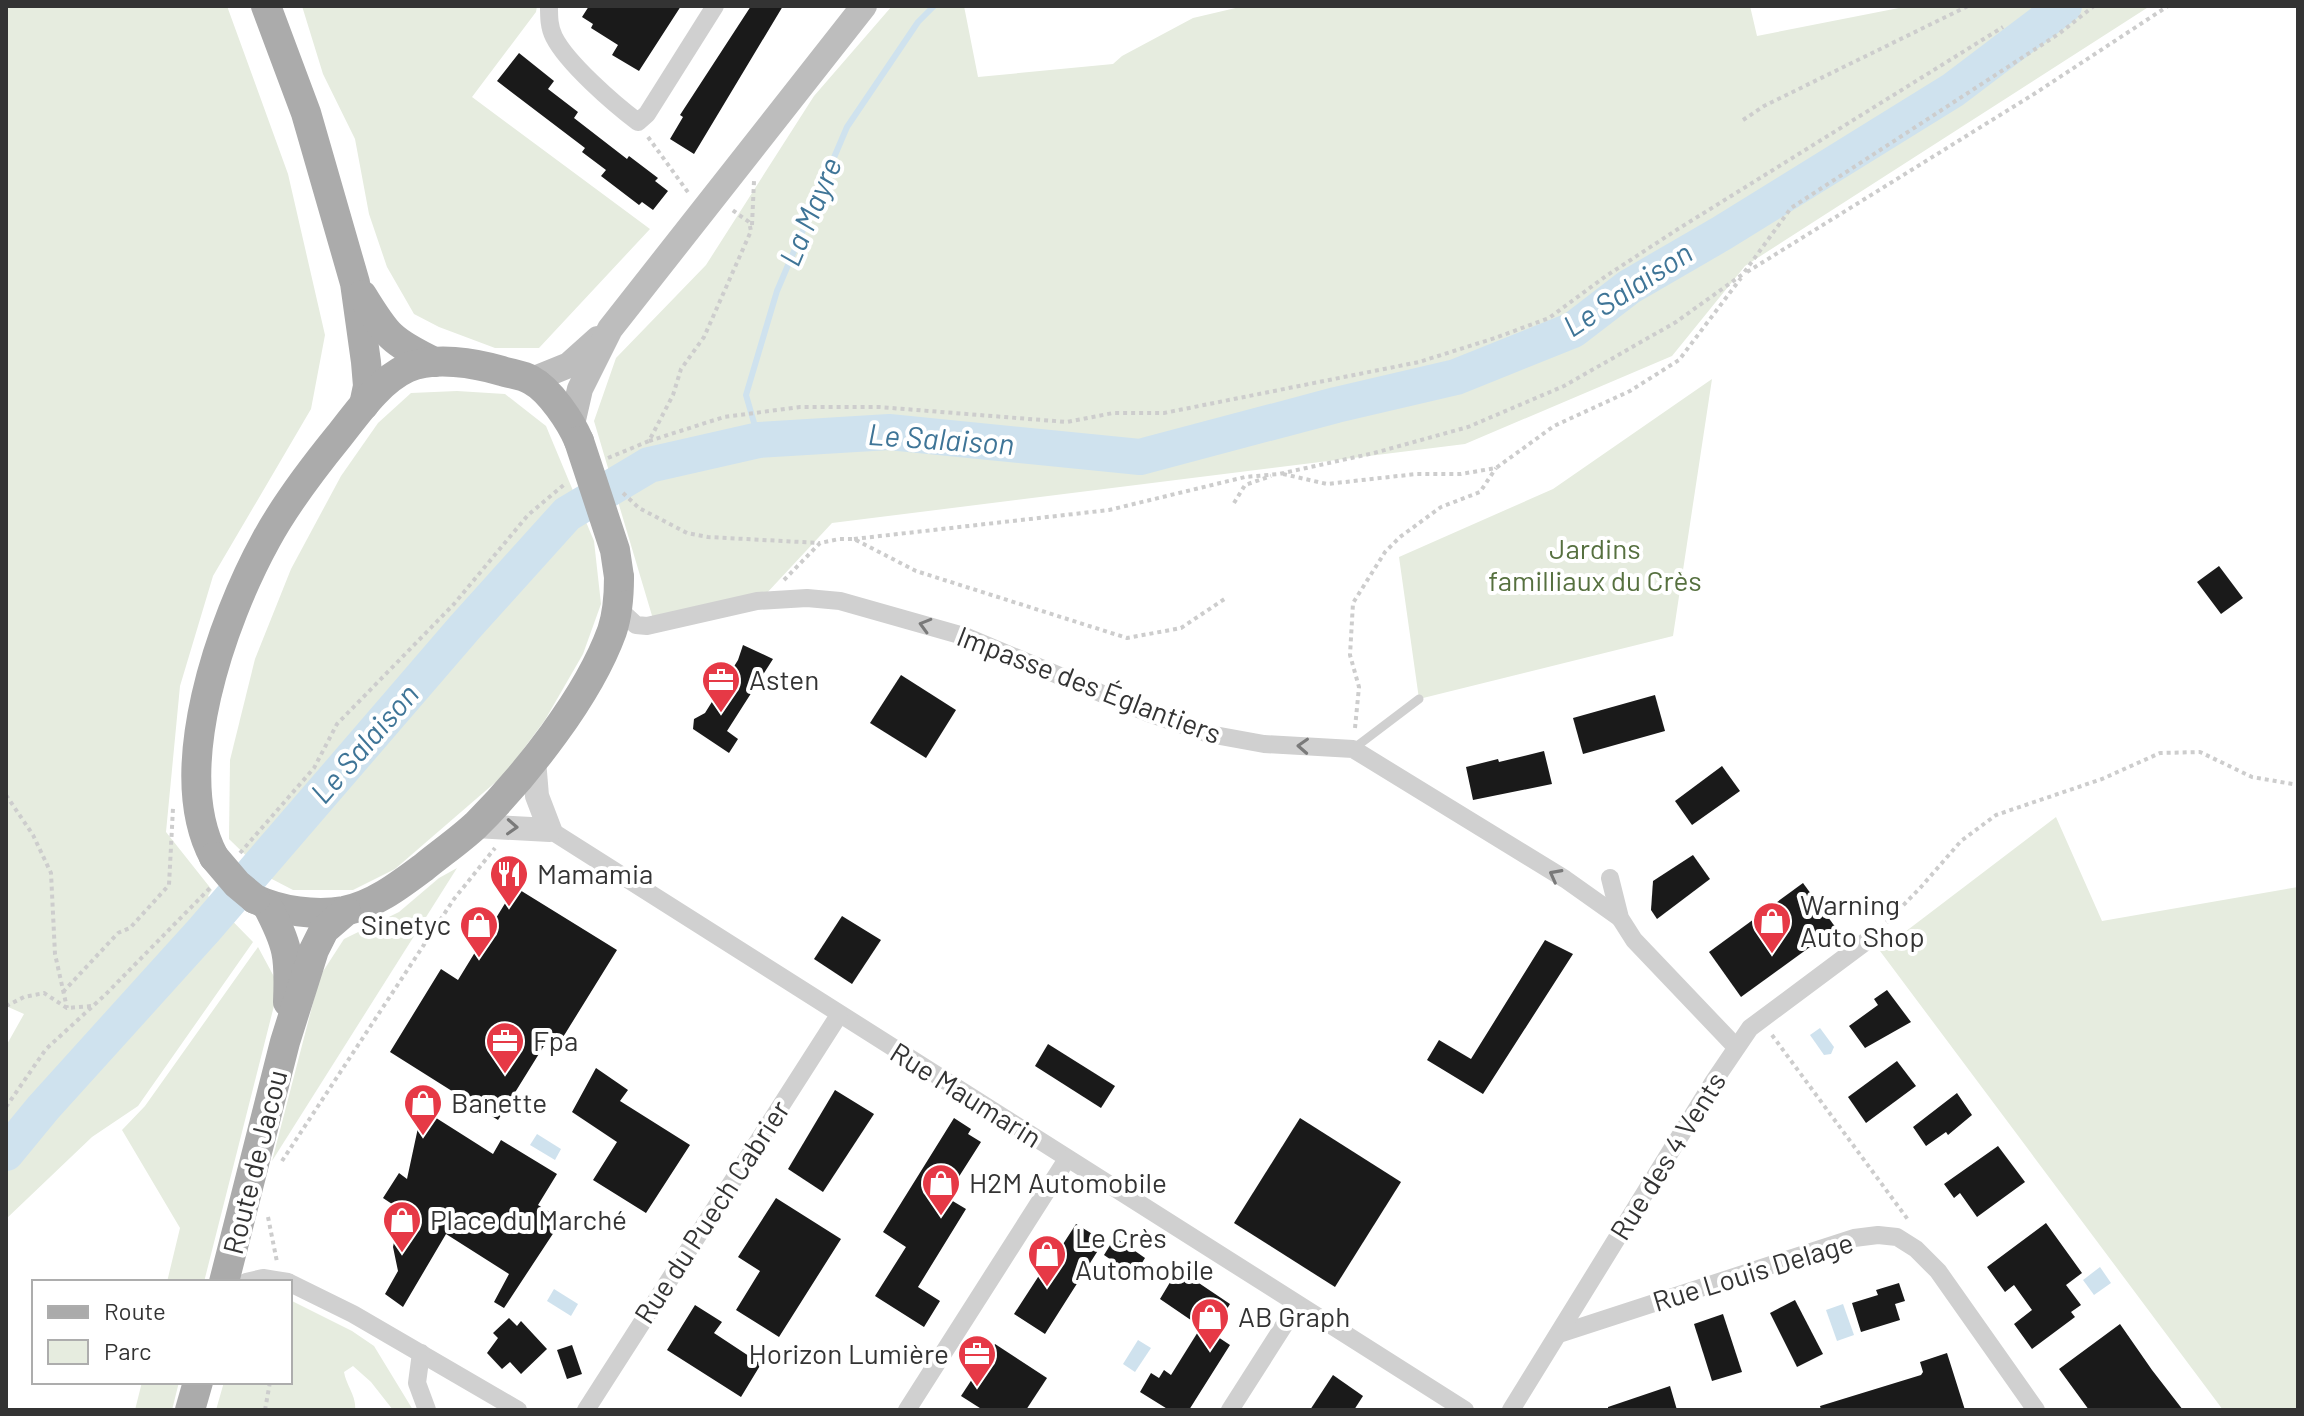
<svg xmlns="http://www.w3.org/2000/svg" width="2304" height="1416" font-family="Barlow,sans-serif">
<rect width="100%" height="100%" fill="#fff"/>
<g fill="#e6ecdf">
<path d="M6,6H227L288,174L325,335L311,409L213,576L180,686L166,832L212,890L208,896L253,942L138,1106L92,1137L6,1219V1046L24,1014L6,1006Z"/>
<path d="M302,6H537L536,12L472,97L650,229L539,348H495L439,327L414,314L387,267L369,214L355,139L323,74Z"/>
<path d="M892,6H964L978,77L1113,64L1122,56L1193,18L1244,6H1750L1757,36L1909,6H2150L1745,266L1672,356L1465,444L832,523L765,595L653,619L594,421L616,358L706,265L814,96Z"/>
<path d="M1712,379L1673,636L1419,699L1399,557L1553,489Z"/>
<path d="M457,391L505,394L546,426L594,541L601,604L583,654L545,720L505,774L395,869L353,890H293L268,877L229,839L230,760L255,659L291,569L341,476L378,423L411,393Z"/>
<path d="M2056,817L2102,921L2298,887V1410H2223L1880,951Z"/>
<path d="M457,868L272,1161L320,976L344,939L399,912L439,878Z"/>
<path d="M258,947L279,986L204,1282H167L180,1228L122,1130L145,1106Z"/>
<path d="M290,1300L352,1331L374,1346L413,1410H393L371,1382L353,1366L344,1372C346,1385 357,1397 355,1410H216L224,1382H290Z"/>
<path d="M142,1382H179L172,1410H135Z"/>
</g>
<g fill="#cfe2ee">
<path d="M1820,1028L1834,1047L1831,1054L1824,1055L1810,1035Z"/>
<path d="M537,1134L561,1149L555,1160L530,1145Z"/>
<path d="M2100,1267L2111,1283L2094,1295L2083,1280Z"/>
<path d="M554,1289L578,1304L571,1316L547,1301Z"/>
<path d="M1843,1304L1854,1335L1837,1341L1826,1310Z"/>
<path d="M1138,1340L1151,1348L1135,1372L1123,1364Z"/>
</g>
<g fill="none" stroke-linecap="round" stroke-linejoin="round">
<path stroke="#cfe2ee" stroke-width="6" d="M759,440L746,395L777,291L847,127L918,22L934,6"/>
<path stroke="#cfe2ee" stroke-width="36" d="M6,1153L43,1108L204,930L465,627L567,514L649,465L759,440L889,432L1140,457L1336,405L1456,377L1573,330L1629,287L1722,233L1953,90L2064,6"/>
</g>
<g fill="#1a1a1a">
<path d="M589,6H681L639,71L612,55L618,45L591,28L593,24L582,17Z"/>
<path d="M751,6H783L694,154L670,139L683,117L680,115Z"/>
<path d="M519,53L554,81L548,89L578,112L574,118L627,159L629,156L658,178L655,181L668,191L653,210L642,202L639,205L601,176L606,170L582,152L585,148L497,81Z"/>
<path d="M2219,566L2243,598L2221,614L2197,582Z"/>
<path d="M743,645L773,659L727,731L738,739L729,753L693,729L694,719L705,713L738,660Z"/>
<path d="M901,675L956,710L926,758L870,723Z"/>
<path d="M1655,695L1665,731L1583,754L1573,718Z"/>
<path d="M1544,751L1552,784L1473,800L1466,767L1498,759L1499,762Z"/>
<path d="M1722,766L1740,791L1692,825L1675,801Z"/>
<path d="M1693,855L1710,879L1657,919L1651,910L1653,881Z"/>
<path d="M1803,883L1836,928L1741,997L1709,952Z"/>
<path d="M515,887L617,950L560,1042L550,1036L498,1120L390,1052L441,969L458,980Z"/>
<path d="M842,916L881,940L852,984L814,959Z"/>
<path d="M1545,940L1573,954L1483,1094L1427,1060L1439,1040L1471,1059Z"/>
<path d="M1887,990L1911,1022L1865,1048L1849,1026L1878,1005L1874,999Z"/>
<path d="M1048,1044L1115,1086L1101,1108L1035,1066Z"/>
<path d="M1897,1061L1916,1086L1866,1123L1848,1097Z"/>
<path d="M596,1068L628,1090L620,1101L690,1145L646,1213L593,1180L617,1142L572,1112Z"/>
<path d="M835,1090L874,1114L823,1192L788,1169Z"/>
<path d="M1957,1093L1972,1115L1948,1135L1946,1132L1926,1146L1913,1127Z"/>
<path d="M422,1109L493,1154L501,1140L557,1174L538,1205L562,1220L504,1308L494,1302L509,1274L446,1234L403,1307L385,1294L398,1271L393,1247L401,1210L383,1198L399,1173L407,1179Z"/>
<path d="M954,1118L971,1129L968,1134L981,1142L946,1197L966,1209L918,1287L940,1301L924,1327L875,1296L906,1247L883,1232Z"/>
<path d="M1300,1118L1401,1182L1335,1287L1234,1223Z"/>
<path d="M1998,1146L2025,1182L1977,1217L1960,1193L1954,1198L1944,1184Z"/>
<path d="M776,1198L841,1239L779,1337L736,1310L760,1271L738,1257Z"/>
<path d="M2046,1223L2082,1273L2066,1285L2081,1305L2071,1312L2075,1317L2032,1349L2014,1324L2032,1310L2014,1285L2005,1292L1987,1267Z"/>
<path d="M1076,1224L1104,1241L1045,1334L1014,1314L1053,1254L1056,1255Z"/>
<path d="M1115,1237L1145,1258L1134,1276L1104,1255Z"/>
<path d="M1178,1269L1230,1304L1212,1333L1230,1345L1189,1410H1169L1140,1392L1151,1373L1159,1378L1164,1370L1171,1375L1201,1327L1160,1299Z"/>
<path d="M1899,1283L1905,1301L1895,1304L1900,1320L1861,1332L1852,1303L1878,1295L1876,1290Z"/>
<path d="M1795,1300L1823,1354L1797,1367L1770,1313Z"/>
<path d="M695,1305L722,1322L714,1333L761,1364L741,1397L667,1350Z"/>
<path d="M1723,1314L1742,1372L1712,1381L1694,1324Z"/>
<path d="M509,1318L517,1326L521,1321L547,1349L521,1374L510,1362L502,1369L487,1353L498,1338L493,1333Z"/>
<path d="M2120,1324L2152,1370L2183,1410H2089L2059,1369Z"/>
<path d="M995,1344L1047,1378L1026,1410H983L961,1396Z"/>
<path d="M572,1345L582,1374L567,1379L557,1350Z"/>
<path d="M1947,1353L1965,1410H1821L1820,1406L1921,1375L1923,1372L1920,1362Z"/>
<path d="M1333,1375L1363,1396L1354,1410H1310Z"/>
<path d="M1670,1386L1677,1410H1608V1407Z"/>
</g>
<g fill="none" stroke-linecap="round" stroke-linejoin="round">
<g stroke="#cdcdcd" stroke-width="4" stroke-dasharray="4 4" stroke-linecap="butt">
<path d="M1743,120L1764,106L1968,6"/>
<path d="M648,137L690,195"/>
<path d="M752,225L754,181"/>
<path d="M1747,272L2034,94L2168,6"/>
<path d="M649,441L724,417L800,407H879L1067,422L1113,413H1164L1419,362L1495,338L1549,318L1606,276L1678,229L2003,27"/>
<path d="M608,458L649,441L673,395L681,369L704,337L751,231L749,222L731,209"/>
<path d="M1283,474L1327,484L1416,474H1461L1496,468L1554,426L1630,391L1679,360L1741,278"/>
<path d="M623,493L639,508L687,533L708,537L820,543"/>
<path d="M1234,503L1245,485L1271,476"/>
<path d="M854,539L1109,510L1245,477L1279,474L1374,453L1468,427L1564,386L1676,322L1743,274L1791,208L2060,33L2094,6"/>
<path d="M784,580L820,543L839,539H854L916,571L1127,638L1181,628L1226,598"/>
<path d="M1355,728L1359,687L1350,655L1353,603L1385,552L1400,537L1441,507L1480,492L1496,468"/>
<path d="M6,795L33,835L51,873L55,954L67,1008"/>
<path d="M240,853L314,768L337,724L454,604L528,515L566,483"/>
<path d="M1881,928L1921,887L1961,841L1996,815L2102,779L2160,753L2200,752L2252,777L2298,785"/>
<path d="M63,992L118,933L130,928L169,885L173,808"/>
<path d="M6,1006L24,997L44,993L67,1008L92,1006"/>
<path d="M1772,1035L1909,1221"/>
<path d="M6,1107L46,1049L105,995L211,887"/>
<path d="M282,1161L454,899L495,848"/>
<path d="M268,1217L277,1262"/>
<path d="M265,1410L270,1382"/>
</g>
<path stroke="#d0d0d0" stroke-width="9" d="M1353,749L1419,699"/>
<g stroke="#d0d0d0" stroke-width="18">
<path d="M549,6C549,17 549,27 554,37C567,63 614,104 638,122L647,114L715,6"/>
<path d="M617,613L624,614L636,625L647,626L757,601L807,598L840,601L967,637L1148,713L1209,734L1264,744L1353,749L1565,879L1620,918"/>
<path d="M550,830L1465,1410"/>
<path d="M1610,878L1620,918L1634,940L1736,1047"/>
<path d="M246,1282L263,1278L288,1282"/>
<path d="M290,1283L353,1314L518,1410"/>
<path d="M1559,1334L1854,1238L1878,1235L1897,1237L1916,1249L1938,1271L2036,1410"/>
<path d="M421,1353L417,1383L427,1410"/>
<path d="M586,1410L839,1015"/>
<path d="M907,1410L1067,1159"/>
<path d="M1230,1410L1297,1305"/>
<path d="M1511,1410L1714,1081L1750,1028L1868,940"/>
</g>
<path stroke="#d0d0d0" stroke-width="24" d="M475,826L550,830L537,796L534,760"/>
<g stroke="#bdbdbd" stroke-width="26">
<path d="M532,380L569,365L598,339"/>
<path d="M572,424L580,389L610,329L864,6"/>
</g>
<g stroke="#ababab" stroke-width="30">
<path d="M266,6L306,113L355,283L366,362L368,386L364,405"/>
<path d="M362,295C387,336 391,341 434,362"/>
<path d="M214,857C168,771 222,620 266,540C286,503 313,468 339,436C358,412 379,381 407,368C434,356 475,363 502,371C511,374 523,375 531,380C550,390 571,422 579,441"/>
<path d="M255,899C281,911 315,916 344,911C374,905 400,885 424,867C441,853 460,840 476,825C526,775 588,697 612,631C618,613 619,596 619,577"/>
<path d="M267,905C288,945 290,956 288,1002"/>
<path d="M224,1282L285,1042L314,950L324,930L346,911"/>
<path d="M190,1410L198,1382"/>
</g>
<g stroke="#ababab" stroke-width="30">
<path d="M579,441L615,550L619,577"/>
<path d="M214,857L237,884L255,899"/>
</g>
</g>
<defs><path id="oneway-chevron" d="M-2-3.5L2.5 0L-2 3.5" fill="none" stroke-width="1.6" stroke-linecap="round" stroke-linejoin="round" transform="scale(2)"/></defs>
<g stroke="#7a7a7a">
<use href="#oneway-chevron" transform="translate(925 625) rotate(-164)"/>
<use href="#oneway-chevron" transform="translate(1303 746) rotate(-177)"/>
<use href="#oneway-chevron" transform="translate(512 827) rotate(3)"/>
<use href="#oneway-chevron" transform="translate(1555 875) rotate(-152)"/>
</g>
<defs>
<symbol id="office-pin" viewBox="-11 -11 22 30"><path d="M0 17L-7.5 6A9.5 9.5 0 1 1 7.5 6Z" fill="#e63946" stroke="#fff"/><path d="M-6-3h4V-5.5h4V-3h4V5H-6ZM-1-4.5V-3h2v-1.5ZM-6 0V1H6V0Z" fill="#fff"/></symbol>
<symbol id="restaurant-pin" viewBox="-11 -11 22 30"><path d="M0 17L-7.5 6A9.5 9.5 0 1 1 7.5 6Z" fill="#e63946" stroke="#fff"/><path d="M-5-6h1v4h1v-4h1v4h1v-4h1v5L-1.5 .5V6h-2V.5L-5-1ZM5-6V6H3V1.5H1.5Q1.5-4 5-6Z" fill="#fff"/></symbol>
<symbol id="shop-pin" viewBox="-11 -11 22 30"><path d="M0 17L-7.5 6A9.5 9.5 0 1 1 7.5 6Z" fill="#e63946" stroke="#fff"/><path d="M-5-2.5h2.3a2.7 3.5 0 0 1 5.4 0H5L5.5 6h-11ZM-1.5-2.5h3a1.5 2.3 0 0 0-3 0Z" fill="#fff"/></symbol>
</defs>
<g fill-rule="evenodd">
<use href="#office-pin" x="699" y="658" width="44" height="60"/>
<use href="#restaurant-pin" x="487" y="852" width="44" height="60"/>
<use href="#shop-pin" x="1750" y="899" width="44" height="60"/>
<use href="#shop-pin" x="457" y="903" width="44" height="60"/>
<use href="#office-pin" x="483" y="1019" width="44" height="60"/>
<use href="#shop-pin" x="401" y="1081" width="44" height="60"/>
<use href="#shop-pin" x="919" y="1161" width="44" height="60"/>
<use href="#shop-pin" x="380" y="1198" width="44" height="60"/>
<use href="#shop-pin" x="1025" y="1232" width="44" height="60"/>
<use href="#shop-pin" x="1188" y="1295" width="44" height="60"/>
<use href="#office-pin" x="955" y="1332" width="44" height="60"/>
</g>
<g text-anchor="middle" stroke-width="8" stroke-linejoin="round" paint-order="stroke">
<g font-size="28" fill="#56703f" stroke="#fff">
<text x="1595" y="559">Jardins<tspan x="1595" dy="32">familliaux du Crès</tspan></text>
</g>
<g font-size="28" fill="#333" stroke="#fff" text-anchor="start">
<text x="749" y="690">Asten</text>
<text x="537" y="884">Mamamia</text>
<text x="1800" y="915">Warning<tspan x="1800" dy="32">Auto Shop</tspan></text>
<text x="451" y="935" text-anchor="end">Sinetyc</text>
<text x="533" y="1051">Fpa</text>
<text x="451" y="1113">Banette</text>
<text x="969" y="1193">H2M Automobile</text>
<text x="430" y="1230">Place du Marché</text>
<text x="1075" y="1248">Le Crès<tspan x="1075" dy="32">Automobile</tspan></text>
<text x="1238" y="1327">AB Graph</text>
<text x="949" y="1364" text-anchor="end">Horizon Lumière</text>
</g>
<g font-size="28" fill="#333" stroke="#fff">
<text transform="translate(1089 685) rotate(21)" y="10">Impasse des Églantiers</text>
<text transform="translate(966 1095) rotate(32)" y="10">Rue Maumarin</text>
<text transform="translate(1668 1156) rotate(-58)" y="10">Rue des 4 Vents</text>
<text transform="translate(255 1162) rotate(-76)" y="10">Route de Jacou</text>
<text transform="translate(712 1212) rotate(-57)" y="10">Rue du Puech Cabrier</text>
<text transform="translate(1753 1272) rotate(-17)" y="10">Rue Louis Delage</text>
</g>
<g font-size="30" font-style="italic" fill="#3f7597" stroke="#fff">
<text transform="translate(811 212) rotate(-67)" y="10">La Mayre</text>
<text transform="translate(1628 290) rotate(-33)" y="10">Le Salaison</text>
<text transform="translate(941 440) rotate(4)" y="10">Le Salaison</text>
<text transform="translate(365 744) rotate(-49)" y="10">Le Salaison</text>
</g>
</g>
<rect width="2304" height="1416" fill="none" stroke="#333333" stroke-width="16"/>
<rect x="32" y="1280" width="260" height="104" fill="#ffffff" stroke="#adadad" stroke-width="2"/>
<rect x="48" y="1306" width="40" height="12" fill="#ababab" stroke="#adadad" stroke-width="2"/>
<text x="104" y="1320" font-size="24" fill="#333333">Route</text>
<rect x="48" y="1340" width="40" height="24" fill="#e6ecdf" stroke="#adadad" stroke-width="2"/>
<text x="104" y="1360" font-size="24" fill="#333333">Parc</text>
</svg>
